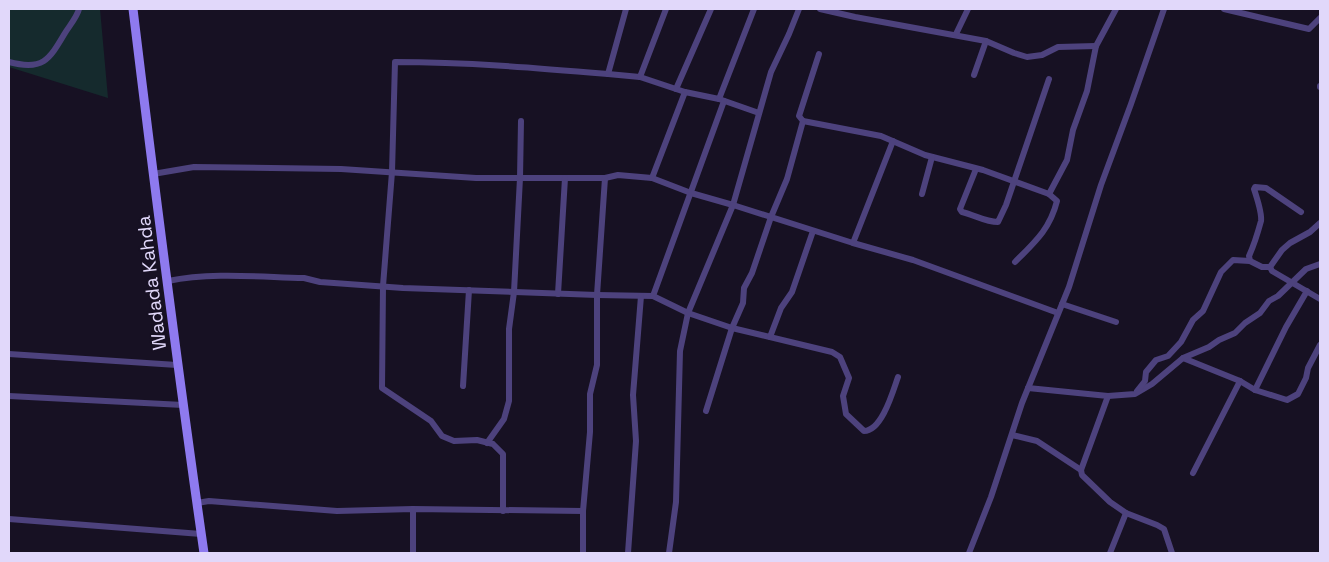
<svg xmlns="http://www.w3.org/2000/svg" width="1329" height="562" font-family="'Space Grotesk',sans-serif">
<rect width="100%" height="100%" fill="#171123"/>
<path fill="#152a2d" d="M9,9H100L108,98L9,67Z"/>
<g fill="none" stroke-linecap="round" stroke-linejoin="round">
<g stroke="#4d427d" stroke-width="6">
<path d="M820,9L855,17L986,41L1014,53L1027,57L1042,55L1058,47L1096,46"/>
<path d="M1224,9L1309,29L1320,18"/>
<path d="M956,34L968,9"/>
<path d="M9,62C43,71 49,60 65,33C70,25 77,17 79,9"/>
<path d="M608,74L640,77L685,92L719,99L759,113"/>
<path d="M974,75L986,41"/>
<path d="M640,77L666,9"/>
<path d="M1320,86V87"/>
<path d="M676,89L711,9"/>
<path d="M719,99L754,9"/>
<path d="M803,121L881,136L925,155L983,170L1049,194L1057,201C1050,229 1035,242 1015,262"/>
<path d="M976,169L960,209L962,212C975,215 985,222 998,222L1006,205L1049,79"/>
<path d="M153,174L194,167L341,169L476,178H605L618,175L652,178L691,193L733,205L771,72L789,34L799,9"/>
<path d="M652,178L685,92"/>
<path d="M922,194L932,157"/>
<path d="M1049,194L1067,160L1073,130L1087,91L1096,46L1116,9"/>
<path d="M853,243L913,260L1058,313"/>
<path d="M1250,261L1249,256C1254,245 1258,232 1261,221C1262,214 1256,195 1254,189L1255,187L1266,188L1301,212"/>
<path d="M1270,267L1272,271L1320,299"/>
<path d="M168,281C212,272 259,277 304,278L320,282L403,288L597,295L653,296L688,313L732,328L832,352L840,357L849,378L843,396L846,414L864,431C882,431 893,391 898,377"/>
<path d="M558,294L565,178"/>
<path d="M653,296L724,101"/>
<path d="M1062,304L1116,322"/>
<path d="M770,337L781,308L792,292L813,231"/>
<path d="M9,354L177,365"/>
<path d="M1183,358L1240,381L1255,390L1287,400L1298,394L1306,378L1308,368L1320,345"/>
<path d="M463,386L469,290"/>
<path d="M1028,388L1108,396L1135,394L1152,384L1183,358L1209,347L1219,340L1235,333L1245,323L1260,313L1269,301L1278,296L1306,269L1320,264"/>
<path d="M1255,390L1286,327L1307,291"/>
<path d="M1137,391L1145,381L1146,372L1156,360L1168,356L1181,342L1193,320L1203,311L1221,272L1233,260L1250,261L1262,267H1270L1282,250L1290,243L1310,232L1320,223"/>
<path d="M9,396L183,405"/>
<path d="M1108,396L1081,470L1082,475L1110,502L1126,513L1157,525L1164,529L1172,553"/>
<path d="M706,411L732,328L743,303L744,288L752,273L771,217L787,179L803,121L799,116L819,54"/>
<path d="M1012,435L1037,441L1081,470"/>
<path d="M487,443L504,419L509,401V329L514,292L520,178L521,121"/>
<path d="M1193,473L1240,381"/>
<path d="M197,503L209,501L337,511L413,509L583,511"/>
<path d="M503,511V454L493,444L477,440L454,441L442,436L431,421L382,388L383,286L392,172L395,62C466,62 537,68 608,74L626,9"/>
<path d="M9,519L201,534"/>
<path d="M413,553V509"/>
<path d="M583,553V511L590,432V394L597,365V295L605,178"/>
<path d="M628,553L636,441L633,395L641,296"/>
<path d="M669,553L676,502L680,351L688,313L733,205L853,243L893,141"/>
<path d="M969,553L991,497L1022,403L1069,287L1101,185L1131,104L1164,9"/>
<path d="M1110,553L1126,513"/>
</g>
<path stroke="#8e7aef" stroke-width="9" d="M133,9C155,191 178,372 204,553"/>
</g>
<g text-anchor="middle" stroke-width="4" stroke-linejoin="round" paint-order="stroke">
<g font-size="19" fill="#e1d8fa" stroke="#171123">
<text transform="translate(151 283) rotate(-97)" y="7">Wadada Kahda</text>
</g>
</g>
<rect width="1329" height="562" fill="none" stroke="#e1d8fa" stroke-width="20"/>
</svg>
